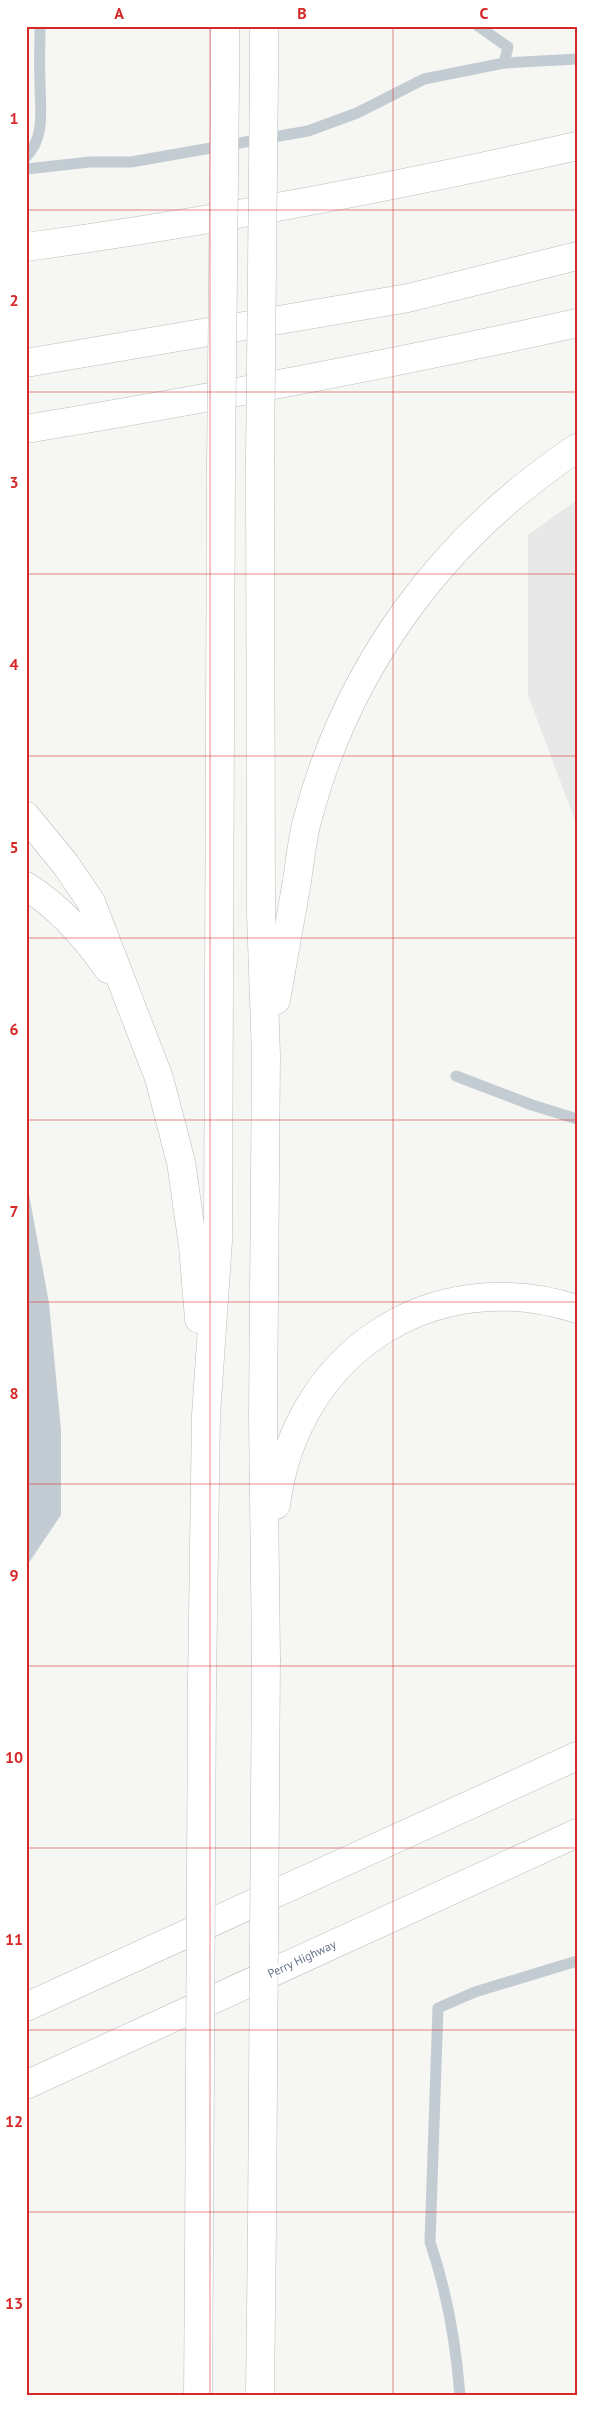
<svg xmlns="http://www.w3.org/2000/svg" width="603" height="2422" font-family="'PT Sans',sans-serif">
<rect width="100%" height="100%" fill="#f6f7f3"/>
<path fill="#e7e8e7" d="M577,500V826L528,695V535Z"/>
<path fill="#c4ccd3" d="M26,1178L49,1303L61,1430V1515L26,1567Z"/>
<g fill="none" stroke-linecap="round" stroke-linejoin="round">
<g stroke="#c4ccd3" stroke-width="11">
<path d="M504,63L577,59"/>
<path d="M26,157C46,137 40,107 40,82C39,63 40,45 40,26"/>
<path d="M26,169L90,162H131L308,131L357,113L424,79L504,63L508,47L478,26"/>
<path d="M456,1076L532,1105L577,1119"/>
<path d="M460,2396C456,2343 447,2292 430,2242L438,2008L475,1992L577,1961"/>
</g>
<defs>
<g id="highway">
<path d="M264,75V26"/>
<path d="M225,79V26"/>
<path d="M26,247C212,222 394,187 577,146"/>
<path d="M26,363L408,298L577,256"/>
<path d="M26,429C211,398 394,364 577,323"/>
<path d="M260,461L261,914L266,1055L263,1416L266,1658"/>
<path d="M26,816L66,865L91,902L159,1078L181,1162L193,1246L199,1319"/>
<path d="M26,886C59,907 86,937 108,969"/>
<path d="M276,1000C283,960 290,920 297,881C300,861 302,840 307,821C348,665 443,537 577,448"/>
<path d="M276,1505C295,1354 431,1262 577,1309"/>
<path d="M202,1683L206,1415L218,1241L221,466"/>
<path d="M26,2007L577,1756"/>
<path d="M26,2085L577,1833"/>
<path d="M198,2396L199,2255"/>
<path d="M260,2396L262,2226"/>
</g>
</defs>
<use href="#highway" stroke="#b8bbbf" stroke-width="29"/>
<use href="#highway" stroke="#fff" stroke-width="28"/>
<defs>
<g id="highway-bridge">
<path d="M260,461L264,75"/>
<path d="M221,466L225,79"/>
<path d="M262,2226L266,1658"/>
<path d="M199,2255L202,1683"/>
</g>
</defs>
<use href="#highway-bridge" stroke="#b8bbbf" stroke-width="29" stroke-linecap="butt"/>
<use href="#highway-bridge" stroke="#fff" stroke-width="28"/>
</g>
<path fill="none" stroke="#d62828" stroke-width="1" stroke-opacity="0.55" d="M210,26V2396M393,26V2396M26,210H577M26,392H577M26,574H577M26,756H577M26,938H577M26,1120H577M26,1302H577M26,1484H577M26,1666H577M26,1848H577M26,2030H577M26,2212H577"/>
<g text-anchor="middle" stroke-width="5" stroke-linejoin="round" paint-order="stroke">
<g font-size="12" fill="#647286" stroke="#fff">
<text transform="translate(302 1959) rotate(-25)" y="4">Perry Highway</text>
</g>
</g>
<rect width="603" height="2422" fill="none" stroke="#ffffff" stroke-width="55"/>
<rect x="28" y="28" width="548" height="2366" fill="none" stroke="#d62828" stroke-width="2"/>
<g font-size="16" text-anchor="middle" font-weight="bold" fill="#d62828">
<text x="119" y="19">A</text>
<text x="302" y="19">B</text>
<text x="484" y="19">C</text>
<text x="14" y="124">1</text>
<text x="14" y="306">2</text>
<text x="14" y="488">3</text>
<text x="14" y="670">4</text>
<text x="14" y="853">5</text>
<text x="14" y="1035">6</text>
<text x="14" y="1217">7</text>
<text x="14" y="1399">8</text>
<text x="14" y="1581">9</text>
<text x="14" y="1763">10</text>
<text x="14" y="1945">11</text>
<text x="14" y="2127">12</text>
<text x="14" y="2309">13</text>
</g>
</svg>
